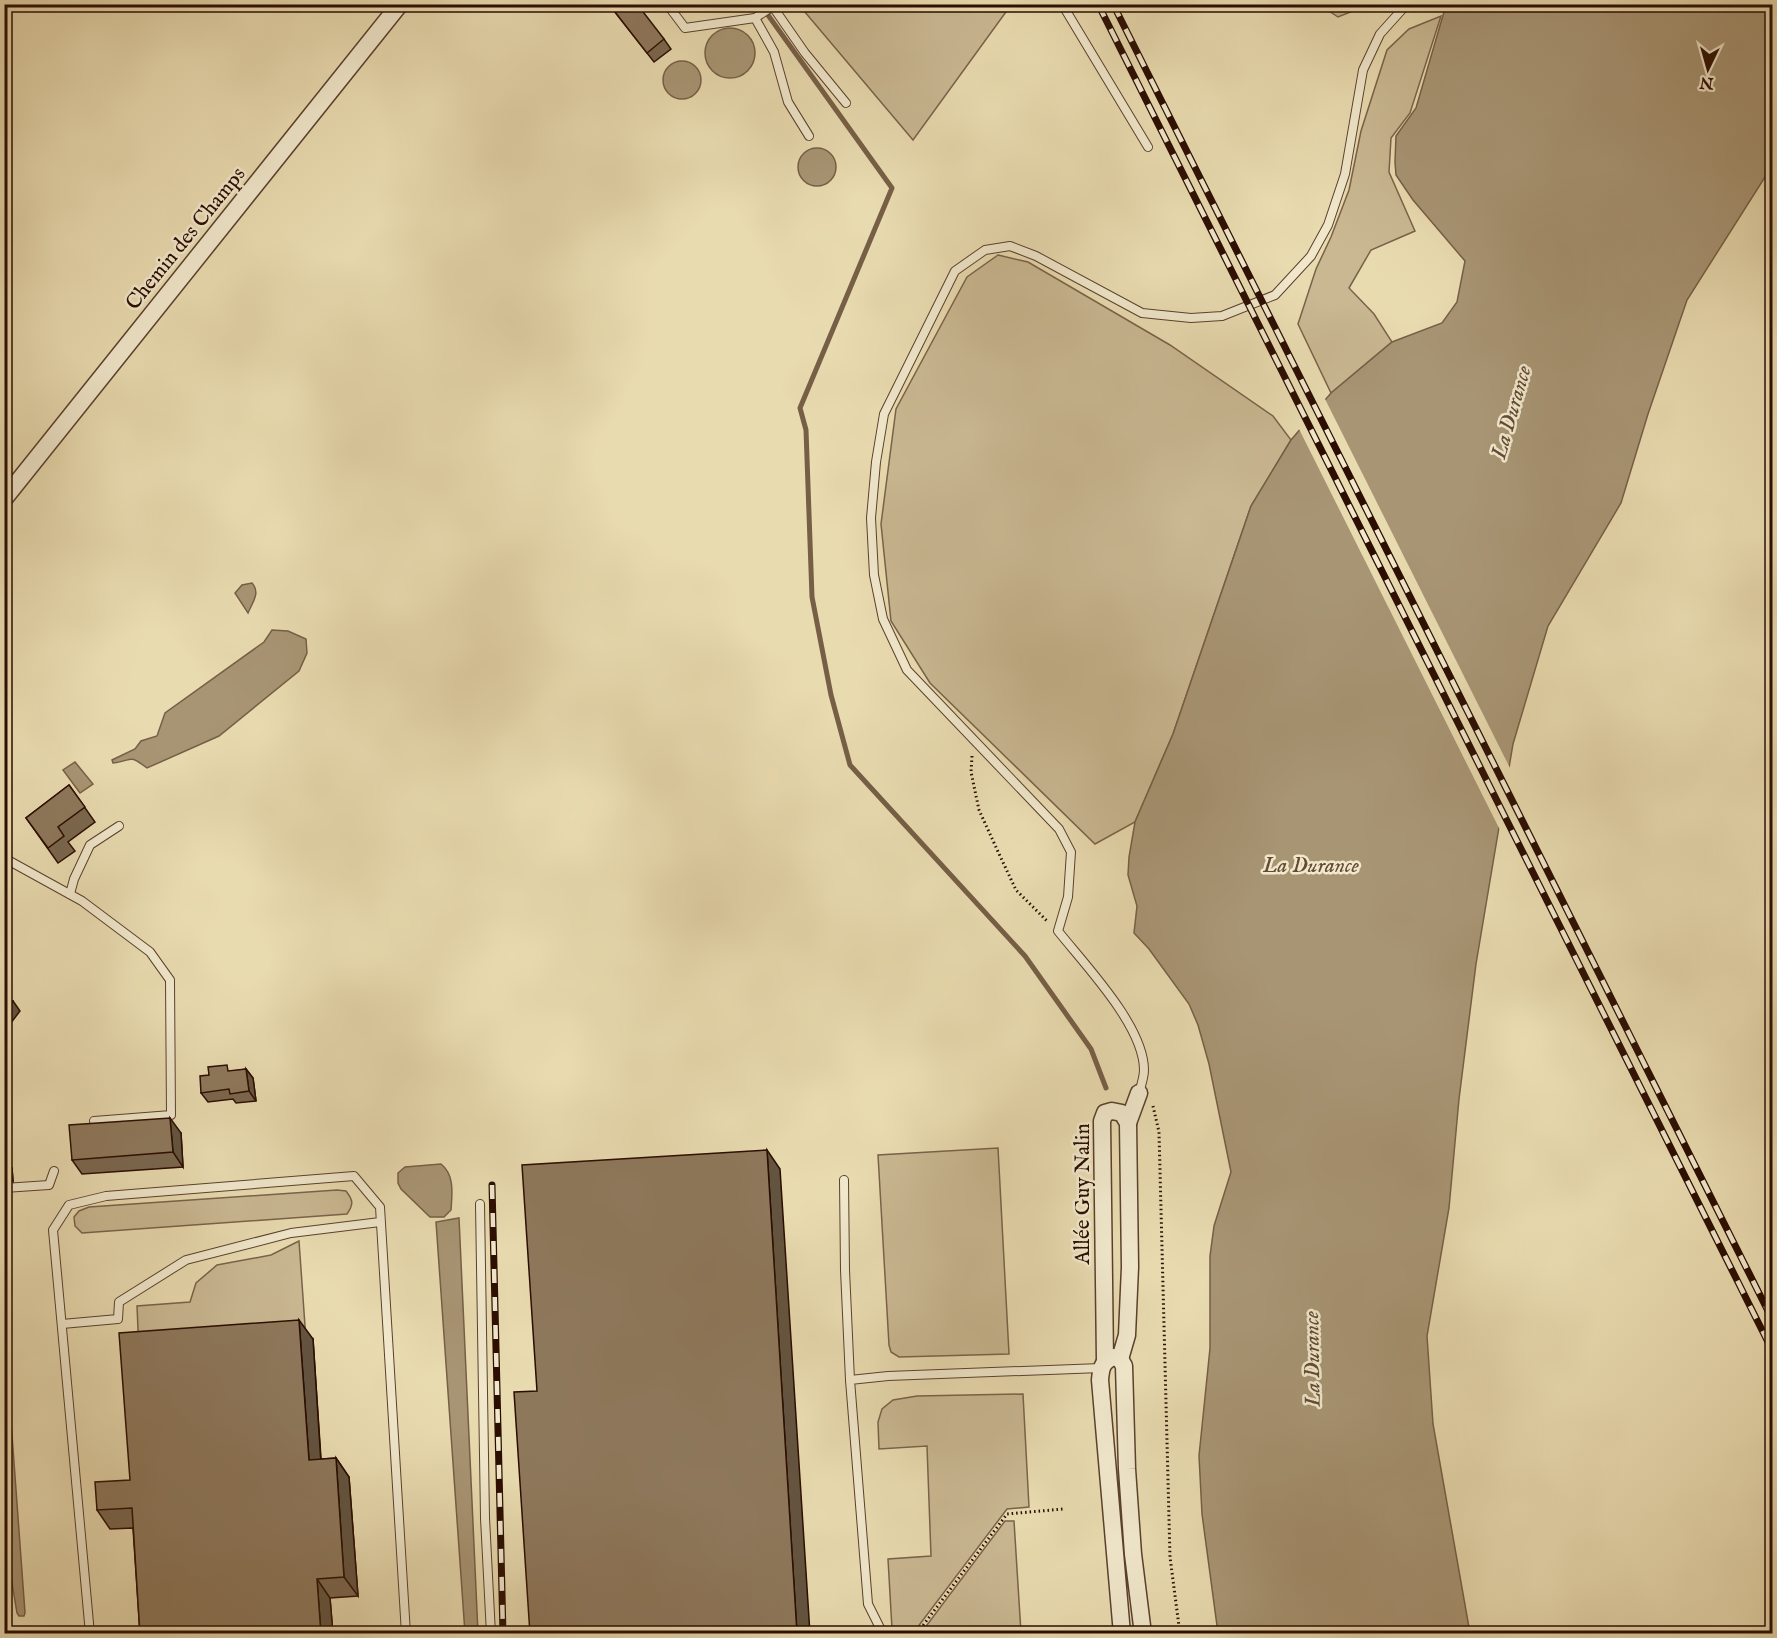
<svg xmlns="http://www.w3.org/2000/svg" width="1777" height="1638" font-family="'IM FELL English',serif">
<rect width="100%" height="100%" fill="#e9dbb0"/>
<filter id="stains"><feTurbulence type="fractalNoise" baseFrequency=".00333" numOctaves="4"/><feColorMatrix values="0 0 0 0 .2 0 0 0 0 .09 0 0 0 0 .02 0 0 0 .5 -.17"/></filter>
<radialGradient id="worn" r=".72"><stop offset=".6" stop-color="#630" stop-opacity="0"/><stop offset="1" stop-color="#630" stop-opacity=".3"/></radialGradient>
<g fill="#c9b892" stroke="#7a624a" stroke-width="1.5">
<path d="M799,5H1011L913,140Z"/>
<path d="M1320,5H1368L1338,17Z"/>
<path d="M1441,16L1410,113L1391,138L1389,172L1415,231L1371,250L1349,288L1374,314L1392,342L1331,393L1298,324L1316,269L1331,237L1349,190L1361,131L1387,50L1409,29Z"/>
<path d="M998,255L1028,262L1170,345L1273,416L1291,440L1251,506L1173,734L1135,822L1095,844L930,683L891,621L881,524L896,409L967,277Z"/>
<path d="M998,1148L1009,1354L899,1357L891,1352L889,1345L878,1155Z"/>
<path d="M337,1190L346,1191C353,1200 354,1204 347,1214L82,1233L75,1226L74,1217L79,1211L89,1207Z"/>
<path d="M299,1241L306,1340L139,1352L137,1306L190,1302L196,1283L217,1265L271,1255Z"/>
<path d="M1023,1394L1029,1507L1007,1509L917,1628L892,1629L888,1559L931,1556L927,1446L879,1449L878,1422L882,1409L893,1400L917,1396Z"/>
<path d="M1005,1521H1014L1021,1633H921Z"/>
</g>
<g fill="#a89574" stroke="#765f46" stroke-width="1.5">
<path d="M1446,5H1772V166L1687,300L1648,414L1621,503L1548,626L1513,744L1476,964L1459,1099L1449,1208L1427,1336L1433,1424L1470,1633H1218L1202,1514L1199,1456L1210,1348V1256L1214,1226L1231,1172L1209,1064L1198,1025L1189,1004L1149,949L1134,933L1137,906L1128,875L1129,857L1135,822L1173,734L1251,506L1291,440L1331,393L1392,342L1442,323L1457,302L1465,261L1413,200L1396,175L1395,162L1396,136L1416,108Z"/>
<circle cx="730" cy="53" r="25"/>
<circle cx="682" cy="80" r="19"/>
<circle cx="817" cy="167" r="19"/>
<path d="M252,583C261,593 252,603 248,613L235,593L242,585Z"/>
<path d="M272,630L288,631L306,639L307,653L299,671L219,736L147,768C127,753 134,761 113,763L112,760L135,749L141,741L157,736L165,713L264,642Z"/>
<path d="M75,762L93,784L80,793L63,770Z"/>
<path d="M441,1164C455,1175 452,1194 451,1210L444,1217H430L401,1189L398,1183V1173L405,1167Z"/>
<path d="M459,1218L478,1633V1634L465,1633L436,1222Z"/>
<path d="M5,1339L25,1613L24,1616H19L17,1613L5,1541Z"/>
</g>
<path fill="#e9dbb0" d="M1324,397L1511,770L1501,832L1298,427Z"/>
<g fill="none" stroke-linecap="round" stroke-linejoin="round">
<path stroke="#765f46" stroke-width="5" d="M760,4L892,188L800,408L806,430L812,597L831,695L850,765L1025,956L1091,1049L1106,1088"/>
<defs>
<g id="service">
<path d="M667,4L685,28L755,18L773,6"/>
<path d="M771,4L805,53L846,103"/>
<path d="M1062,4L1148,147"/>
<path d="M755,18L774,52L788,102L809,136"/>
<path d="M4,858L82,901L150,952L170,980L171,1115L94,1121"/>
<path d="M70,894L74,879L90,845L119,826"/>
<path d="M1139,1093C1141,1086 1144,1077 1144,1070C1144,1026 1085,965 1058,931L1068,897L1071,852L1059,829L907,670L883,619L874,575L871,518L876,462L884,414L955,271L985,250L1010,246L1036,256L1142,313L1191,318L1222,316L1275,295L1311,256L1328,225L1345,174L1363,70L1380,34L1407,4"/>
<path d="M844,1180L845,1270L850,1380"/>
<path d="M4,1188L49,1185L54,1171"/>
<path d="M480,1204L485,1518L491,1634"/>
<path d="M62,1324L118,1319L119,1302L186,1260L291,1233L380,1222"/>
<path d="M90,1634L53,1230L69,1205L106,1196L354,1176L380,1207L406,1634"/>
<path d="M883,1634L868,1604L850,1380L888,1376L1101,1368"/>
</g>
<g id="minor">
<path d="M4,499L400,4"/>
<path d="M1128,1123L1139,1093"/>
<path d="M1105,1361L1102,1121L1105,1113L1112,1111L1122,1113L1128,1123L1130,1267L1127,1335L1120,1359"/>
<path d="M1122,1634L1100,1380C1101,1368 1102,1362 1113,1357L1120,1359L1124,1366L1127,1469L1133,1554L1143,1634"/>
</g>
</defs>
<use href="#service" stroke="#5a402d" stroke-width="10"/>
<use href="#minor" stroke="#5a402d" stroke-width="19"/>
<g stroke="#2b0d01" stroke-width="3" stroke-dasharray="1.5 3" stroke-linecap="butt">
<path d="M972,756L971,772L979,810L1000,856L1016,890L1048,922"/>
<path d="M1153,1106L1159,1132L1170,1557L1180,1634"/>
<path d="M895,1633L918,1632L1007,1514L1063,1509"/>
</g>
<use href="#service" stroke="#f1e8cc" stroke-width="8"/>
<use href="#minor" stroke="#f1e8cc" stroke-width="16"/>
<defs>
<g id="rail">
<path d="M1098,4L1772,1350"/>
<path d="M1113,4L1772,1319"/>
<path d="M492,1185L503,1634"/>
</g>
</defs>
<use href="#rail" stroke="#2b0d01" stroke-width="7"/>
<use href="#rail" stroke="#f1e8cc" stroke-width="4.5" stroke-dasharray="14" stroke-linecap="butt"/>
</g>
<g fill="#7a674f" stroke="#2b0d01" stroke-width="1.5">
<path d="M615,12L664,39L671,49L654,62Z"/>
<path d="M69,785L95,822L68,842L75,851L58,863L26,818Z"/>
<path d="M246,1069L253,1078L256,1101L236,1103L233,1099L208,1102L201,1093L209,1075Z"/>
<path d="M181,1133L183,1167L82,1174L72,1160Z"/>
<path d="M4,1158L12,1168L13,1181L4,1182Z"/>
<path d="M313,1339L321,1459L336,1458L349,1477L358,1596L330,1598L333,1634H140L133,1528L110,1529L97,1510Z"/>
</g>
<g fill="#635440" stroke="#2b0d01" stroke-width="1.5">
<path d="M13,1001L20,1011L4,1032V1013Z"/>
<path d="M246,1069L253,1078L256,1101L249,1091Z"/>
<path d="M170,1118L181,1133L183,1167L173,1152Z"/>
<path d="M767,1150L780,1169L810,1634H797Z"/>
<path d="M4,1158L12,1168L13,1181L4,1169Z"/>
<path d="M299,1320L313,1339L322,1479L309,1460Z"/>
<path d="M336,1458L349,1477L358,1596L344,1577Z"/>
<path d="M317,1579L330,1598L333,1634H321Z"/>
</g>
<g fill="#8e785c" stroke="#2b0d01" stroke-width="1.5">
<path d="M625,4H637L664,39L647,53L615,12Z"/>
<path d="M69,785L85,807L58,827L64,836L48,848L26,818Z"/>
<path d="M4,996L13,1001L4,1013Z"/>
<path d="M227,1065L228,1071L246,1069L249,1091L230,1094L229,1089L201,1093L200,1076L209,1075L208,1067Z"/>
<path d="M170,1118L173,1152L72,1160L69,1125Z"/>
<path d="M767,1150L797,1633L823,1631V1634H530L514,1392L537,1391L522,1165Z"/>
<path d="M299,1320L309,1460L336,1458L344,1577L317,1579L321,1634H140L132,1508L97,1510L95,1482L130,1480L119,1333Z"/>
</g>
<g text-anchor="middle" stroke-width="5" stroke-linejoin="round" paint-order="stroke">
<g font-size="21" fill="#2b0d01" stroke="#f1e8cc">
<text transform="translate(185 238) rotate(-51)" y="7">Chemin des Champs</text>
<text transform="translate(1082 1194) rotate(-90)" y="7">Allée Guy Nalin</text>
</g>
<g font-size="22" font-style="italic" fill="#634a35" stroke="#f1e8cc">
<text transform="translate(1510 412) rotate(-74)" y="8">La Durance</text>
<text x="1311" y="872">La Durance</text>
<text transform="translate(1311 1359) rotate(-91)" y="8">La Durance</text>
</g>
</g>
<rect width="1777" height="1638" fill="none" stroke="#e9dbb0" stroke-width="24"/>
<rect x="6" y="6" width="1765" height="1626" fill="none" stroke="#2b0d01" stroke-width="3"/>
<rect x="12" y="12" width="1753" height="1614" fill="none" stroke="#2b0d01" stroke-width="1.5"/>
<g transform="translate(1708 69) rotate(185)" stroke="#f1e8cc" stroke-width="4.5" paint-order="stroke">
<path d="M0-4.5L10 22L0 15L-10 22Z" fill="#2b0d01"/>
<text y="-9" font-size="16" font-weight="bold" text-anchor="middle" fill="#2b0d01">N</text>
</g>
<rect width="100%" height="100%" filter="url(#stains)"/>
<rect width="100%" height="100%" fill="url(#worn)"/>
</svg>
